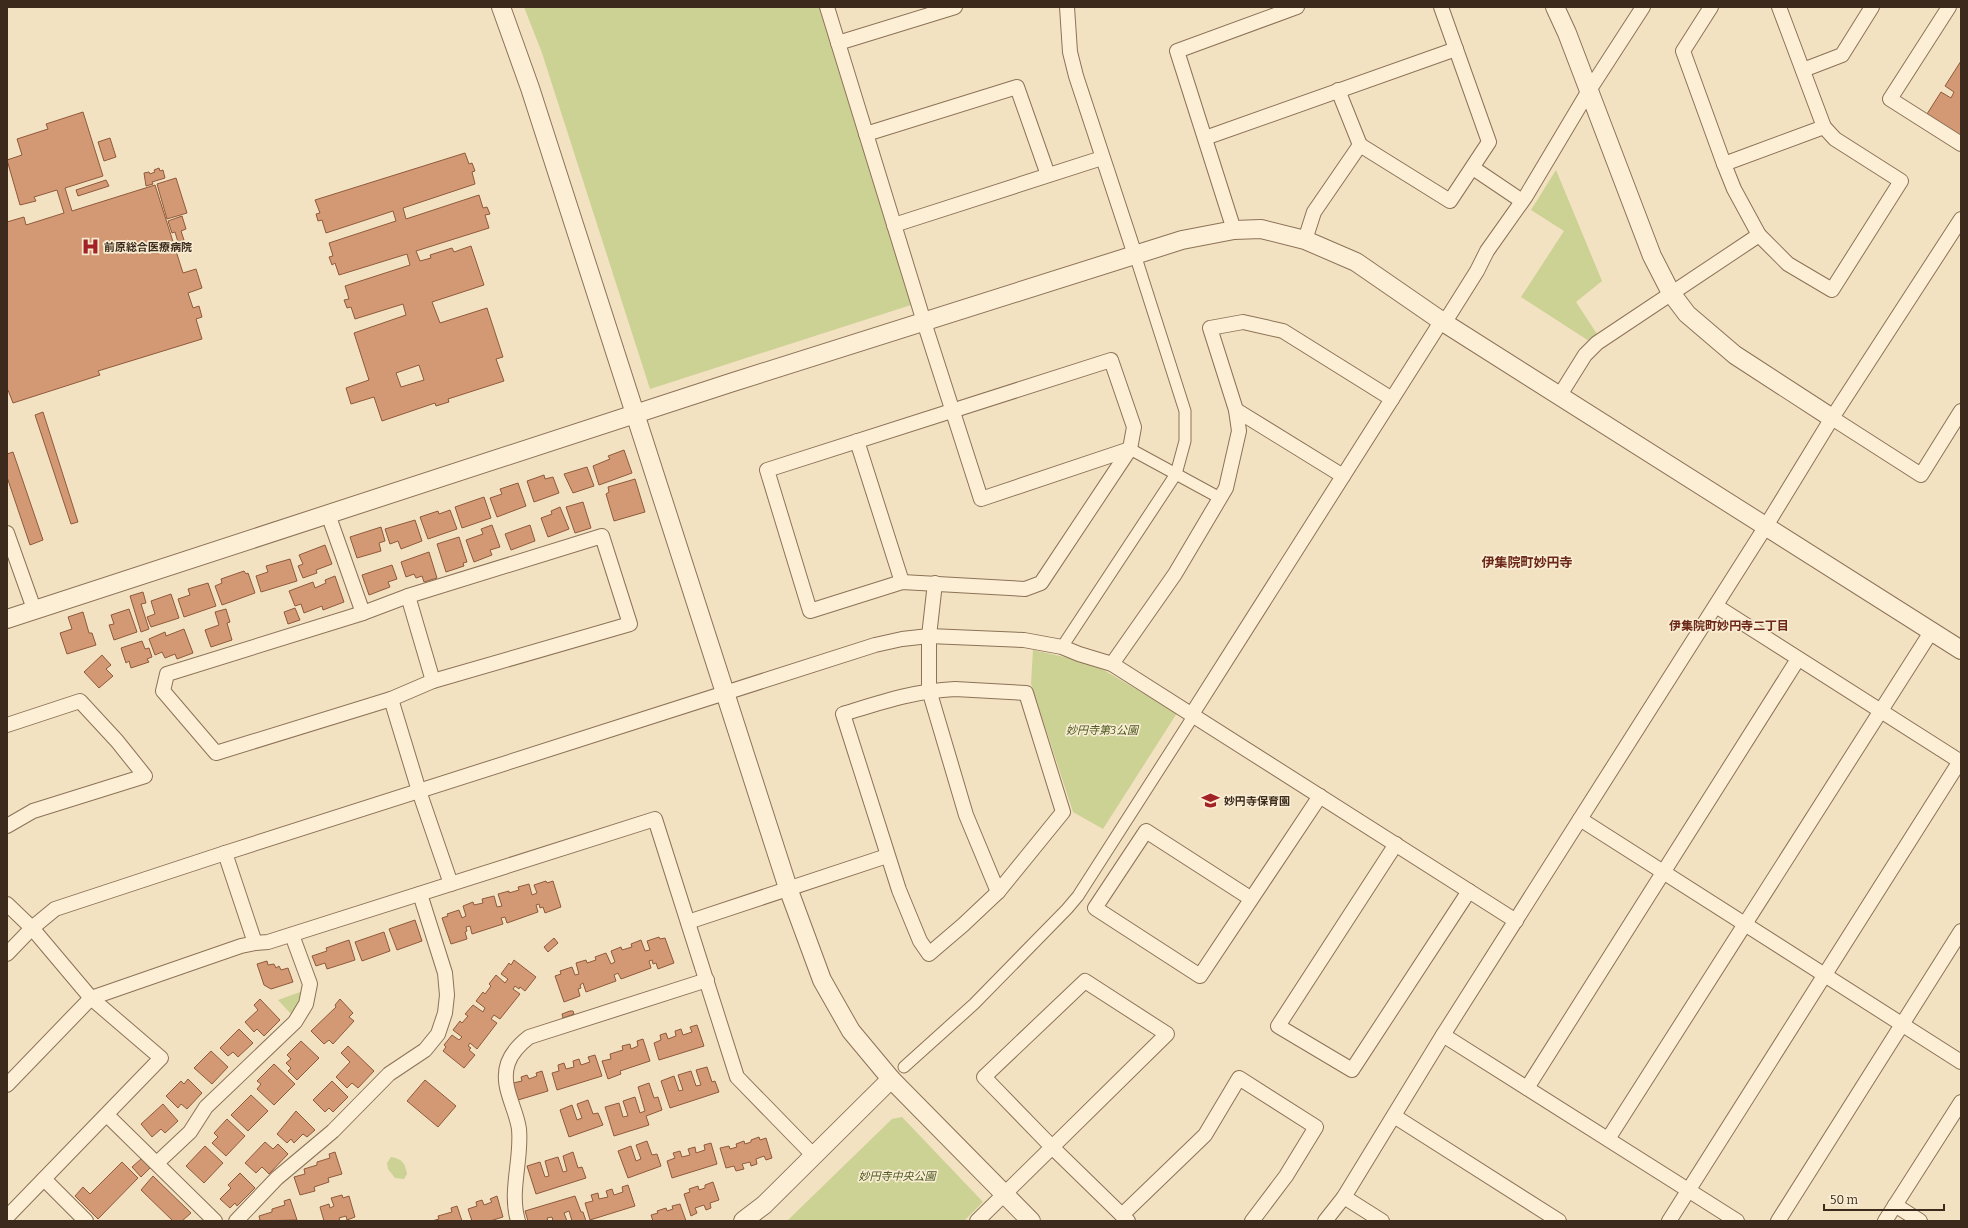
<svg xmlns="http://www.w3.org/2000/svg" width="1968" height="1228" font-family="Bitter,'Noto Sans JP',serif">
<rect width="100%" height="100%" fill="#f2e2c2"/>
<g fill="#ccd194">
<path d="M524,7H819L911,305L650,389L542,53Z"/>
<path d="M1556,170L1602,281L1576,302L1597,334L1589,341L1521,297L1564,231L1531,210Z"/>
<path d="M1033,650L1087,662L1107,672L1177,713L1103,829L1073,812L1031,684Z"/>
<path d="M303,991L298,1005L292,1015L278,1000Z"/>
<path d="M902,1117L983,1202L964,1221H787L892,1119Z"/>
<path d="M391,1157C402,1159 405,1163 407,1174L404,1179L395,1178L388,1169L387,1163Z"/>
</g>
<g fill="#d39974" stroke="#8f5a3b" fill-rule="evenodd">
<path d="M1961,61V136L1927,114L1941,92L1951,98L1954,92L1945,86Z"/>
<path d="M83,112L103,176L65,188L72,211L155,185L183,273L196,269L202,288L188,293L193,308L199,306L202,317L196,319L202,339L98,371L100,375L13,403L8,390H7V222L24,217L26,225L64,213L57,190L34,197L36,201L20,205L7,160L22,155L17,139L48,129L46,124Z"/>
<path d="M110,138L116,157L104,161L98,142Z"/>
<path d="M465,153L469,164L472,163L475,171L472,172L475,184L403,208L406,219L479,195L483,208L487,207L490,214L485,215L489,228L416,251L420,261L431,258L430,255L452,248L454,252L471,246L484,285L432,302L440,323L487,308L503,357L496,359L504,381L448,399L449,402L436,406L435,403L382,421L374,397L351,404L346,388L369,380L354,333L406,315L403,304L355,319L351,307L347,308L344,300L349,299L345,286L410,265L407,254L339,275L335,263L332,265L329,257L333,256L329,243L396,221L393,211L326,233L322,220L318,221L316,214L320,213L315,200ZM419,365L424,380L401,387L396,373Z"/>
<path d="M159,168L160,171L163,170L165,178L152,182L153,184L146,186L144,173L149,172L150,174L155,172L154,170Z"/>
<path d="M176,178L187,213L167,219L157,184Z"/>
<path d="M106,180L109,186L78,196L76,190Z"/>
<path d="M182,216L186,229L181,231L184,240L178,242L175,232L172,233L168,221Z"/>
<path d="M43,412L78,522L71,524L35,415Z"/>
<path d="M624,450L632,473L599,485L593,466L610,459L608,456Z"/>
<path d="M13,452L43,540L30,545L7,477V454Z"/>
<path d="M587,467L594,486L573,493L564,474Z"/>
<path d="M544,475L545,479L553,477L559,493L534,502L527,481Z"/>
<path d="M635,479L645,512L614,521L606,494L609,492L608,487Z"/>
<path d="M518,483L526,506L497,517L490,498L502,494L500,489Z"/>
<path d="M484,497L491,518L462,528L455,507Z"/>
<path d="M583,502L591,528L575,533L566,507Z"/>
<path d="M560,507L569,529L548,537L541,518L552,514L551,511Z"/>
<path d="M450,510L457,529L428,539L420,517L438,511L439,514Z"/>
<path d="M415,520L422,541L401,549L398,541L390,544L385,529Z"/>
<path d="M492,525L500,547L490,550L492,555L474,562L466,540L483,534L481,529Z"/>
<path d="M530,525L535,541L511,550L505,534Z"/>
<path d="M381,527L385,541L379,543L381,551L357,558L350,537Z"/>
<path d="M459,537L467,562L463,563L464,566L446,572L437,544Z"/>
<path d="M325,545L332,564L316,570L317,573L303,578L298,566L303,564L299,555Z"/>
<path d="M429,552L437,578L424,582L422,576L416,578L414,574L406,577L401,562Z"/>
<path d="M290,559L297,581L261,592L256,576L268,572L266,566Z"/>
<path d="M392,565L397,579L388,582L390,587L369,595L362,575Z"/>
<path d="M244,571L246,574L248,573L255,593L222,605L215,586L222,583L221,579Z"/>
<path d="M335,576L344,602L323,610L322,606L304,613L301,604L295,606L289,591L313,582L315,588L326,583L325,580Z"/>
<path d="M208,583L216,606L184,617L178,599L190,595L188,589Z"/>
<path d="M143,592L146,603L141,604L149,629L141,632L130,596Z"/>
<path d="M171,594L179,618L151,627L147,617L155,614L151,601Z"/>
<path d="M295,608L300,620L288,624L284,612Z"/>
<path d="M129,609L137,632L114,640L109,625L114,624L111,615Z"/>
<path d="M226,609L230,622L227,623L232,640L211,647L205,630L219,625L215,612Z"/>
<path d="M83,612L89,633H92L96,645L67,654L60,633L72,629L68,617Z"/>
<path d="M184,629L193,653L177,659L175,654L165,658L162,652L155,655L149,639L165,632L166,636Z"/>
<path d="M142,641L145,649L149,648L152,657L147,659L149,662L131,668L129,661L126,663L121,648Z"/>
<path d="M102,655L111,665L106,669L113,676L99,688L84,672Z"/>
<path d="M546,881L547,883L553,881L561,907L545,913L543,907L540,908L539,904L536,905L538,912L507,923L505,917L501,918L503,924L472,934L470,926L466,927L467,931L465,932L467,939L451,944L442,918L448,916L447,914L459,910L462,918L466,916L463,906L473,902L474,905L483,903L482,899L494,896L497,907L502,906L498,894L509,891V893L519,890L518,887L529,884L532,895L537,893L534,885Z"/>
<path d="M415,920L422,941L397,950L389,929Z"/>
<path d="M384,932L390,951L362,961L355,942Z"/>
<path d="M659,937L660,939L665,938L674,963L658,969L656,963L653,964L652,960L649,961L651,968L621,979L618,973L614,975L616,981L586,992L583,983L580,985L581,988L578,989L580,996L564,1002L555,976L561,974L560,971L572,967L575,975L579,974L576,963L586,960L587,963L596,960L595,957L606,953L611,964L615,962L611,951L621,947L622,950L632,947L631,944L641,940L645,951L650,950L647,941Z"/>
<path d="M554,938L558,943L548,952L544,947Z"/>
<path d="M349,940L355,960L327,969L325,963L316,966L312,956L327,951L326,948Z"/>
<path d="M514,960L536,977L525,991L520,987L519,989L515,986L513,989L520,994L500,1019L494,1015L491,1019L497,1023L477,1049L470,1043L468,1046L471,1048L469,1050L475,1055L464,1068L443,1051L446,1047L444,1045L452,1035L459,1040L462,1037L453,1030L460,1021L462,1023L468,1016L465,1014L473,1005L483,1012L485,1008L476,1001L483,992L485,994L491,986L489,984L496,975L505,983L508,979L501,974L509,963L511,965Z"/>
<path d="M267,961L268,965L274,964L276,968L279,966L281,970L288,968L293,982L271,989L264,985L257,964Z"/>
<path d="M260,999L280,1020L264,1036L257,1029L254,1032L245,1022L258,1010L254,1005Z"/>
<path d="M340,999L353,1013L349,1017L354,1021L333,1044L329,1040L324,1044L311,1031L336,1007L335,1005Z"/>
<path d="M570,1011H573L574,1014L563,1018L562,1014Z"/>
<path d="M697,1025L704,1046L659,1060L654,1043L661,1040L660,1035L666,1033L668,1039L676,1036L675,1031L681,1029L683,1035L692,1032L690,1027Z"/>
<path d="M239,1029L253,1043L238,1057L233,1052L228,1056L220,1048Z"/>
<path d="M643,1039L650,1061L620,1071L621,1074L608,1079L602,1061L611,1059L610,1054L623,1050L622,1046L630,1044L631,1049L638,1046L637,1041Z"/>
<path d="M301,1041L319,1058L297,1080L288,1071L291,1068L286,1063L291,1059L287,1055Z"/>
<path d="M348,1046L374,1071L358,1088L352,1083L347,1088L336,1077L350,1062L341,1053Z"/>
<path d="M211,1051L228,1067L212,1084L194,1068Z"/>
<path d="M595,1055L602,1076L557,1090L552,1073L559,1071L558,1065L564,1063L566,1069L574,1067L573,1061L579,1059L581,1065L590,1062L588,1057Z"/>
<path d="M274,1064L295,1084L274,1105L257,1089L261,1084L257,1081Z"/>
<path d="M707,1067L712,1082L715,1081L719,1092L670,1108L661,1081L674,1076L679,1091L683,1090L678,1075L691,1071L696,1086L701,1085L696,1070Z"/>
<path d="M542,1071L548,1091L518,1100L513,1083L522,1081L521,1077L527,1075L529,1079L537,1076L536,1073Z"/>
<path d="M188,1079L202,1093L187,1109L181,1104L178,1108L166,1096L181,1081L184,1084Z"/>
<path d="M425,1080L456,1106L438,1127L407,1101Z"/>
<path d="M332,1081L348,1097L333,1112L329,1108L325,1112L313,1100Z"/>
<path d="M649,1083L654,1098L658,1097L662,1110L646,1116L649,1125L614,1136L605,1107L619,1103L623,1117L628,1116L623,1101L635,1097L640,1113L645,1111L638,1087Z"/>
<path d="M251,1095L268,1111L248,1131L231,1115Z"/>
<path d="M588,1100L593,1114L598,1113L603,1125L569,1137L560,1110L572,1105L577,1120L582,1118L577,1104Z"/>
<path d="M163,1104L178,1121L165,1133L161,1129L152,1137L141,1124Z"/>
<path d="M296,1111L315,1130L307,1137L303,1134L294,1143L291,1139L287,1143L277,1134Z"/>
<path d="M227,1119L245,1136L226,1156L212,1143L218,1137L214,1133Z"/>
<path d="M759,1137L760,1140L766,1138L772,1158L766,1160L764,1156L756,1159L757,1164L751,1166L750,1162L742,1164L744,1169L736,1171L734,1166L726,1168L720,1148L729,1146L730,1149L737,1147L736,1144L744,1141L745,1144L751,1142V1140Z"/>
<path d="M647,1141L652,1155L657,1154L661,1166L628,1178L618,1151L631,1146L636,1161L641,1159L636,1145Z"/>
<path d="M265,1142L273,1149L278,1144L288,1154L269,1174L262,1167L256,1173L245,1163Z"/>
<path d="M711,1143L717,1164L672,1178L667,1161L675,1158L673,1153L680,1151L682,1157L690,1155L688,1149L695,1147L696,1153L705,1150L704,1145Z"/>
<path d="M205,1146L223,1163L204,1183L186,1166Z"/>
<path d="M335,1152L342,1174L328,1178L329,1182L314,1187L315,1191L300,1195L294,1177L305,1174L304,1169L317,1165V1162L330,1158L329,1154Z"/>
<path d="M573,1152L578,1168L582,1167L586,1178L536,1194L527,1166L540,1162L545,1177L549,1176L545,1161L558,1157L563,1172L567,1171L563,1156Z"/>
<path d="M141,1159L150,1168L141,1177L132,1167Z"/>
<path d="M122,1162L138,1178L98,1219L75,1196L83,1187L90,1194Z"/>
<path d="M240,1173L255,1188L237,1206L235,1203L230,1208L220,1199L231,1188L228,1185Z"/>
<path d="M153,1176L191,1213L182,1221H173L141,1190Z"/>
<path d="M713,1182L719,1200L710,1203L711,1208L706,1210L704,1205L695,1208L697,1213L691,1216L684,1194L690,1192L689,1189L698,1186L699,1190L705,1188V1185Z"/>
<path d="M628,1185L635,1206L590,1220L585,1203L593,1201L591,1195L598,1193L599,1199L608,1197L606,1191L612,1189L614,1195L623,1192L622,1187Z"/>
<path d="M342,1195L343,1198L349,1196L355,1217L347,1220L346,1216L339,1218L340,1221H324L320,1207L329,1204L330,1208L334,1206L331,1198Z"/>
<path d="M497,1196L503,1217L490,1221H472L468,1209L477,1206L476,1202L482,1200L484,1205L492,1202L490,1199Z"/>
<path d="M575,1196L581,1212H583L586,1221H572L569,1211L564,1213L567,1221H553L552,1217L547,1218L548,1221H528L525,1211Z"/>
<path d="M290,1199L297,1220L256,1221L260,1220L259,1216L272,1212V1209L285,1205L284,1201Z"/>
<path d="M680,1204L686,1221H653L651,1215L658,1213L657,1211L666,1208L667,1211L673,1209L672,1206Z"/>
<path d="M457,1206L462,1221H432L439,1219L438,1216L452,1212L451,1208Z"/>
</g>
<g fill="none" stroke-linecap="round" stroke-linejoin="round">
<defs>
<g id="pedestrian">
<path d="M1130,449L1220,498"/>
<path d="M1062,647L1176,474L1185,441V411L1138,264"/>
<path d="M904,1067L974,1004L1067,909L1078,896L1194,715"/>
</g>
<g id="minor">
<path d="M827,7L924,322L981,499L1130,449"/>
<path d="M1067,7L1070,52L1076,76L1135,255"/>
<path d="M1711,7L1683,51L1724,164"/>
<path d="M1949,7L1890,99L1961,144"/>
<path d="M838,43L955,7"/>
<path d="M1803,70L1842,55L1872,7"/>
<path d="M1338,90L1360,145"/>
<path d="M866,134L1017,87L1048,175"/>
<path d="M1205,138L1456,49"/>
<path d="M1473,168L1522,201"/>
<path d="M894,225L1102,158"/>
<path d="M1234,230L1177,51L1297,7"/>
<path d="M1759,235L1788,264L1832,290L1901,181L1835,139L1824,127"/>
<path d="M1305,240L1314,212L1360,145L1450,201L1489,142L1441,7"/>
<path d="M1111,360L1134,427L1130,449L1041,583L1025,589L902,582L810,611L767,470Z"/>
<path d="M1560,395L1585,355L1597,343L1759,235L1734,189L1724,164L1824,127L1779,7"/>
<path d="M1236,410L1343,476"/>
<path d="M1832,418L1921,475L1961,411"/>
<path d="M857,441L902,582"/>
<path d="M328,514L363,613"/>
<path d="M7,533L34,609"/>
<path d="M602,536L630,624L433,681L391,699L216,753L163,691L167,674L363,613L408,596Z"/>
<path d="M935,583L929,636V690L966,815L998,892"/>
<path d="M408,596L433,681"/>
<path d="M1716,606L1961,762"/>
<path d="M1112,664L1175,574L1226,488L1239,431L1236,410L1210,328L1243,322L1283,331L1392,399"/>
<path d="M955,689L1026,693L1063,812L998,892L963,925L929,954L920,941L899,890L843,714C882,702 913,691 955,689Z"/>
<path d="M391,699L419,791L451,884"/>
<path d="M1192,714L1437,328L1450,314L1477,271L1487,251L1526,196L1588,92L1643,7"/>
<path d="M7,725L80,701L117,741L145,776L33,811L7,826"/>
<path d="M1580,819L1961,1062"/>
<path d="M1396,844L1278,1026L1352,1070L1469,891"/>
<path d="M225,853L255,943"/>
<path d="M1250,898L1146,831L1095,908L1200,976L1320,796"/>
<path d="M7,904L32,928L91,998L161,1058L7,1217"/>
<path d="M688,922L887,856"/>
<path d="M7,954L32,928L55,909L225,853L875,645L902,639L929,636L1024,640L1062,647L1079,654L1112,664L1516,921"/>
<path d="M1443,1035L1737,1221"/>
<path d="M7,1085L91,998L241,946L255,943L268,942L655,819L737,1077L814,1156"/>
<path d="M1527,1088L1798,659"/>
<path d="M107,1115L215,1221"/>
<path d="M1394,1116L1559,1221"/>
<path d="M1608,1139L1931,632"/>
<path d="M157,1163L190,1132L206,1107L295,1022L306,1004L310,984L292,935"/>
<path d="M44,1179L86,1221"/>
<path d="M1344,1197L1382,1221"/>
<path d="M1895,1205L1920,1221"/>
<path d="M1122,1215L1205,1135L1239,1078L1316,1127L1286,1176L1252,1221"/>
<path d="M236,1221L277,1178L333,1131L389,1074L425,1050L438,1034L445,1013L447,995L445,973L420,894"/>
<path d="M518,1221C509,1191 522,1160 519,1129C516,1107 500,1086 508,1063C512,1052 520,1044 529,1037L707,980"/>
<path d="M977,1221L1167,1034L1085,981L984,1077L1052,1147L1128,1221"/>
<path d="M1325,1221L1344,1197L1443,1035L1766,526L1832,418L1961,219"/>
<path d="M1669,1221L1960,761"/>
<path d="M1778,1221L1961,931"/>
<path d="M1885,1221L1961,1102"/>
</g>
<g id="tertiary">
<path d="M501,7L530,88L788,888L822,980L851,1031L891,1079L1031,1221"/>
<path d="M1555,7L1567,33L1652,256L1671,293L1687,314L1735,355L1832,418"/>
<path d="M7,619L730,383L1182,240L1234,230L1261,229L1305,240L1356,262L1443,322L1961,650"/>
<path d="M743,1221L764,1205L891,1079"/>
</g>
</defs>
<use href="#pedestrian" stroke="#8d7257" stroke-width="13"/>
<use href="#minor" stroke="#8d7257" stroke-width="16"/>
<use href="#tertiary" stroke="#8d7257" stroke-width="20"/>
<use href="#pedestrian" stroke="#fcefd6" stroke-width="11"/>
<use href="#minor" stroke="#fcefd6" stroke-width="14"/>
<use href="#tertiary" stroke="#fcefd6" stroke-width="18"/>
</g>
<defs>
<symbol id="hospital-bare" viewBox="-9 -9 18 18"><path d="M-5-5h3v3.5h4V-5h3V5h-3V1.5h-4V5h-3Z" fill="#a22226" stroke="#f8ecd2" stroke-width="2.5" paint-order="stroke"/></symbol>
<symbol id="school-bare" viewBox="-9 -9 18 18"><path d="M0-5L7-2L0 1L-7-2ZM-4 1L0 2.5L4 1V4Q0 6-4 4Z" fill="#a22226" stroke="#f8ecd2" stroke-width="2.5" paint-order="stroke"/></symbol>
</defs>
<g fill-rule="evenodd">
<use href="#hospital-bare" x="78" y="234" width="25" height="25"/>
<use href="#school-bare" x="1198" y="788" width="25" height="25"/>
</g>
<g text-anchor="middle" stroke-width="3.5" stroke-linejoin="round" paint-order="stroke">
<g font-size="11" font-weight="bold" fill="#3c2b1d" stroke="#f8ecd2" text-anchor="start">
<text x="104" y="251">前原総合医療病院</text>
<text x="1224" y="805">妙円寺保育園</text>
</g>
<g font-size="11" font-style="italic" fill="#4d5a21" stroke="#f8ecd2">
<text x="1102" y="734">妙円寺第3公園</text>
<text x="897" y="1180">妙円寺中央公園</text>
</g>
<g font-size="12" font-weight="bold" fill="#6c2718" stroke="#f8ecd2">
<text x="1729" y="630">伊集院町妙円寺二丁目</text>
</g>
<g font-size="13" font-weight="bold" fill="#6c2718" stroke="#f8ecd2">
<text x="1527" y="567">伊集院町妙円寺</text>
</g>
</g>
<rect width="1968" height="1228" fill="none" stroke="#3c2b1d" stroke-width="16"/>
<path d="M1824 1204v6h120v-6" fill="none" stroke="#3c2b1d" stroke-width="2"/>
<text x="1830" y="1204" font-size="12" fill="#3c2b1d" stroke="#f8ecd2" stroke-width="3" paint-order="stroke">50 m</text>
</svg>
